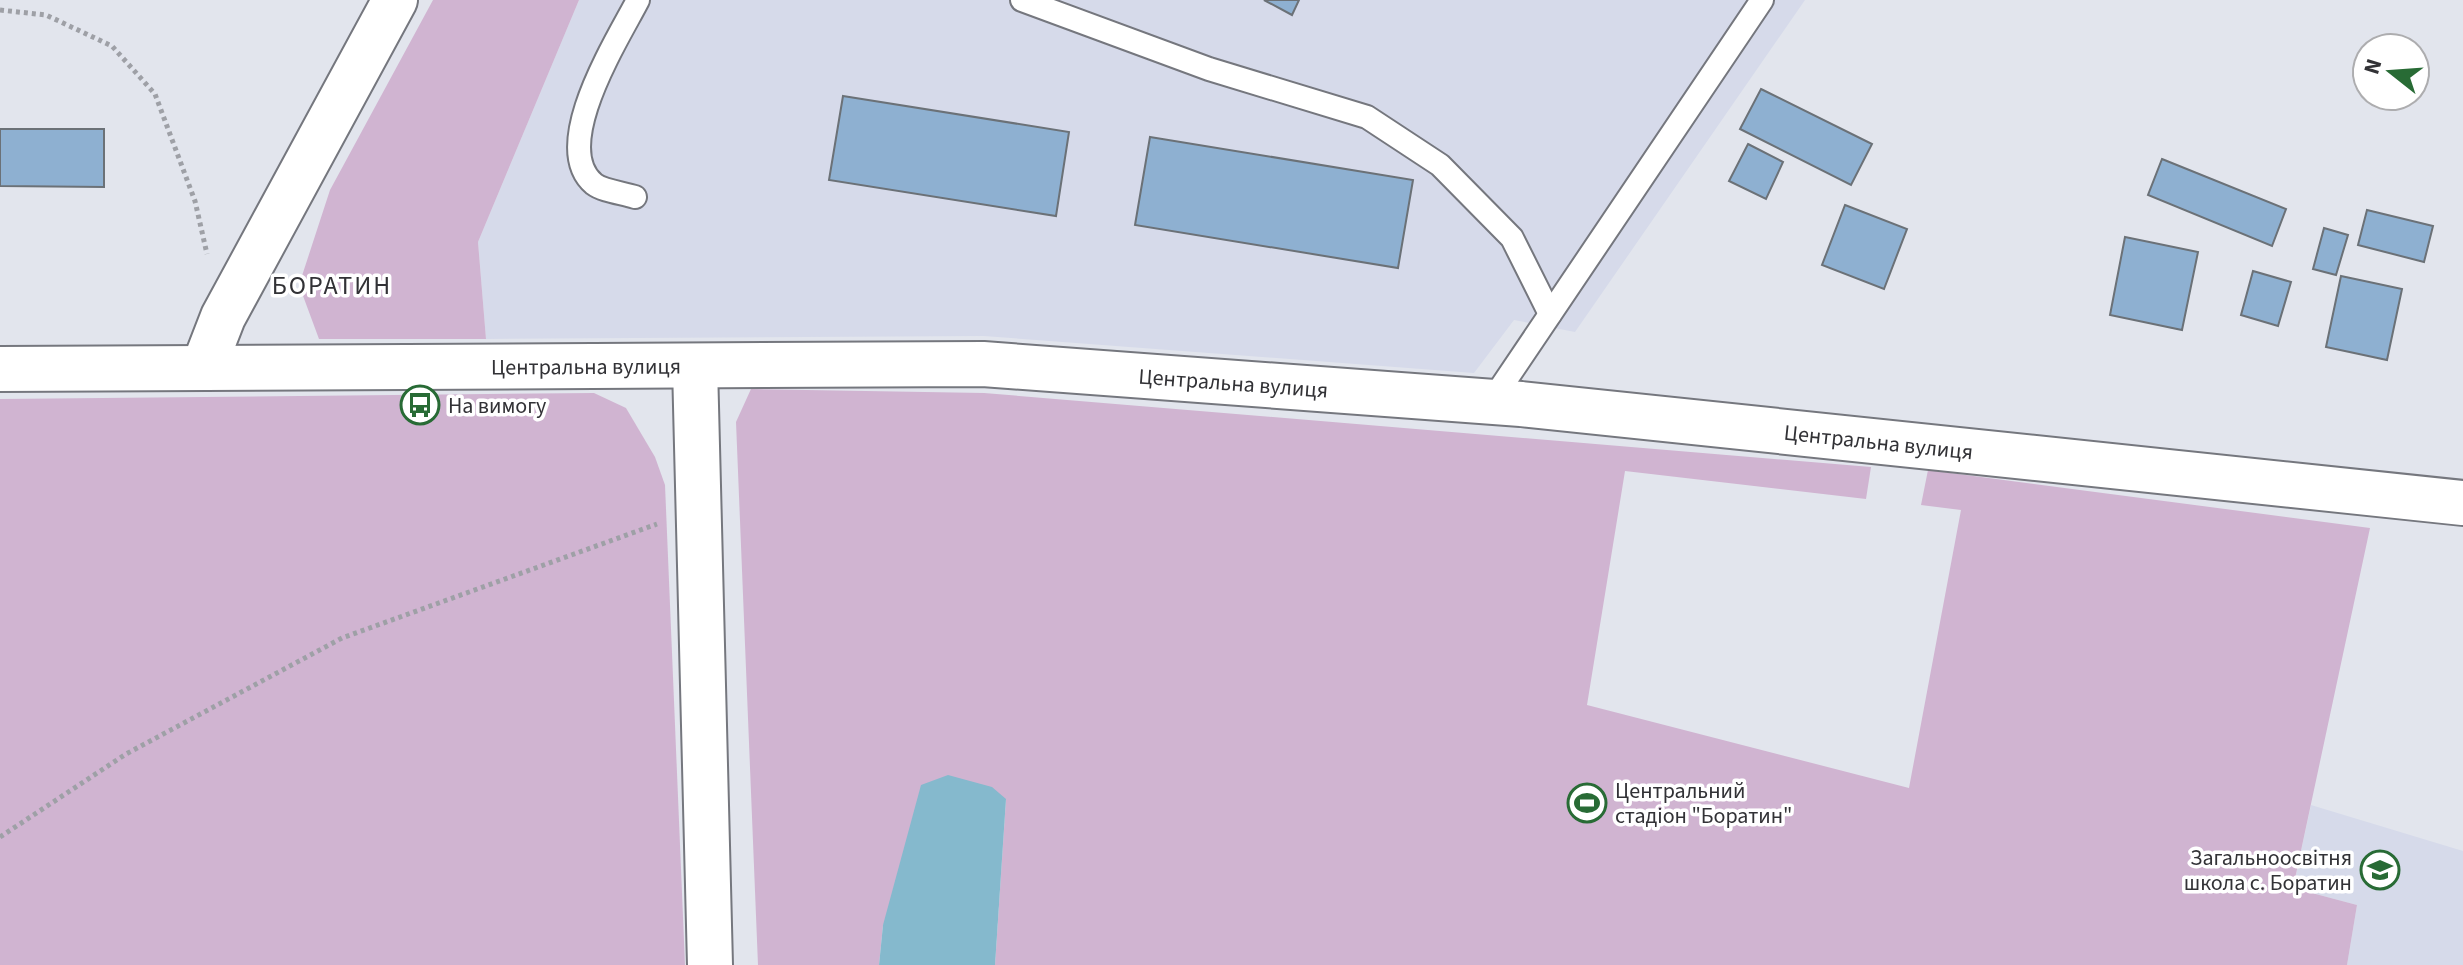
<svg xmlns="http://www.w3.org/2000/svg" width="2463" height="965" font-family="'Source Sans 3',sans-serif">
<rect width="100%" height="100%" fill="#e2e5ed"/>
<g fill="#d6daea">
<path d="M579,0H1805L1575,332L1514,320L1474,373L984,336L486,339L478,242Z"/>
<path d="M2311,805L2463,851V965H2347L2357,905L2293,888Z"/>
</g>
<g fill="#d0b4d1">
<path d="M433,0H579L478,242L486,339H319L299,285L330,190Z"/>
<path d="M751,389L984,393L1871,467L1866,499L1625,471L1587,705L1909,788L1961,510L1921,505L1928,470L2370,528L2293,888L2357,905L2347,965H995L1006,799L883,925L879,965H758L736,422Z"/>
<path d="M594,393L626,408L655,457L665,485L685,965H0V399Z"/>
</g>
<path fill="#85b9cd" d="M948,775L992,787L1006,799L995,965H879L883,925L921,785Z"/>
<g fill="#8eb0d1" stroke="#6b7177" stroke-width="2">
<path d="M1264,0H1299L1292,15Z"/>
<path d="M1761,89L1872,144L1851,185L1740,129Z"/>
<path d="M843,96L1069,132L1056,216L829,180Z"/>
<path d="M0,129H104V187L0,186Z"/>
<path d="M1150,137L1413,180L1398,268L1135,225Z"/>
<path d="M1748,144L1783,162L1766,199L1729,181Z"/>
<path d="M2162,159L2286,209L2272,246L2148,195Z"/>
<path d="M1845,205L1907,229L1884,289L1822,265Z"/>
<path d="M2367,210L2433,226L2424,262L2358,245Z"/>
<path d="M2324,228L2348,235L2336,275L2313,269Z"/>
<path d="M2125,237L2198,252L2182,330L2110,315Z"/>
<path d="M2253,271L2291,282L2278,326L2241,315Z"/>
<path d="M2341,276L2402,289L2387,360L2326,347Z"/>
</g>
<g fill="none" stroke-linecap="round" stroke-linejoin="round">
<defs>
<g id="service">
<path d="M1022,0L1209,69L1367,117L1440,165L1512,238L1550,314"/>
<path d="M635,197C623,193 603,191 594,184C549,146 618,39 638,0"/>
<path d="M1491,402L1762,0"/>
</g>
<g id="minor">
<path d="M204,366L223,317L395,0"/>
<path d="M695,366L710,965"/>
</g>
<g id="tertiary">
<path id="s1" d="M0,369L983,364L1521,404L2463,503"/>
</g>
</defs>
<use href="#service" stroke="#75777e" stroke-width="26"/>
<use href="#minor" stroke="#75777e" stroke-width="48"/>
<use href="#tertiary" stroke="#75777e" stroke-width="48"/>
<g stroke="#9ea0a6" stroke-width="5" stroke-dasharray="4 4" stroke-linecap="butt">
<path d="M0,10L46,15L112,46L155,94L195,201L207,254"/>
<path d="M0,837L126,754L342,638L657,524"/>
</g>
<use href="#service" stroke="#fff" stroke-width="22"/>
<use href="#minor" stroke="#fff" stroke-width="44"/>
<use href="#tertiary" stroke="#fff" stroke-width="44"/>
</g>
<defs>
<symbol id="bus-ring" viewBox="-11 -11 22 22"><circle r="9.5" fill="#fff" stroke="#286b35" stroke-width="1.5"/><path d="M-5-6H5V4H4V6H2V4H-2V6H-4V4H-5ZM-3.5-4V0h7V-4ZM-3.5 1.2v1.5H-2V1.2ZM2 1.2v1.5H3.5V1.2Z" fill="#286b35"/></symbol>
<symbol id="stadium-ring" viewBox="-11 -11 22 22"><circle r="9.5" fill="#fff" stroke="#286b35" stroke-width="1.5"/><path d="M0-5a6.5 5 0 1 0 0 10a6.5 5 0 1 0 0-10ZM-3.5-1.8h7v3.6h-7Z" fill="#286b35"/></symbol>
<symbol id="school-ring" viewBox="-11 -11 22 22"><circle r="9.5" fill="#fff" stroke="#286b35" stroke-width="1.5"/><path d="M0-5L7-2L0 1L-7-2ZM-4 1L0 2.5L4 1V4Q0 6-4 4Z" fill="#286b35"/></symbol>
</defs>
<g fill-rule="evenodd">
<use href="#bus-ring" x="398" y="383" width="44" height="44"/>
<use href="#stadium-ring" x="1565" y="781" width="44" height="44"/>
<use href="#school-ring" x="2358" y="848" width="44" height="44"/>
</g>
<g text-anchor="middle" stroke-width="7" stroke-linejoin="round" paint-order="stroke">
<g font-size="22" fill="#323236" stroke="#fff">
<text dy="8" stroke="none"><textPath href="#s1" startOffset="586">Центральна вулиця</textPath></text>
<text dy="8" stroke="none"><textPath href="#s1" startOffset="1234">Центральна вулиця</textPath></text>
<text dy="8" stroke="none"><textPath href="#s1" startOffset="1882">Центральна вулиця</textPath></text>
</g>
<g font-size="22" fill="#323236" stroke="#fff" text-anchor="start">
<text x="448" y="413">На вимогу</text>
<text x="1615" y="798">Центральний<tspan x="1615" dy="25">стадіон "Боратин"</tspan></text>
<text x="2352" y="865" text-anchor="end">Загальноосвітня<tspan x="2352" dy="25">школа с. Боратин</tspan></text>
</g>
<g font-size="26" letter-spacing="2" fill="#323236" stroke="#fff">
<text x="332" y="294">БОРАТИН</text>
</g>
</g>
<g transform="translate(2391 72) rotate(287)"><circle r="38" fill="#ffffff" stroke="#adadaf" stroke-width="2"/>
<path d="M0-6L14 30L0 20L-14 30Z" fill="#286b35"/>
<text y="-12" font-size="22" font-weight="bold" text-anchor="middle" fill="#323236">N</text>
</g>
</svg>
